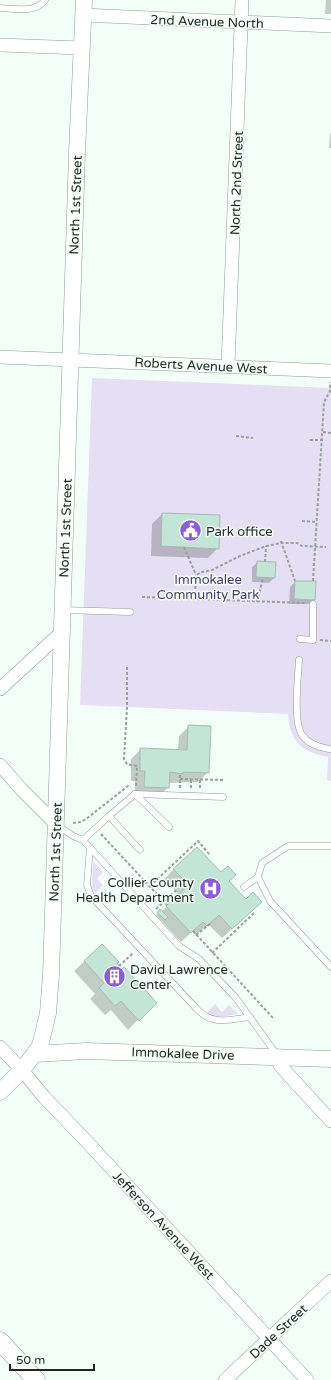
<svg xmlns="http://www.w3.org/2000/svg" width="331" height="1380" font-family="'Varela Round',sans-serif">
<rect width="100%" height="100%" fill="#f2fff9"/>
<g fill="#e6dff4">
<path d="M92,378L331,388V781L327,780L328,757C301,752 290,742 288,714L80,705Z"/>
<path d="M93,861L103,872L97,879L103,885L95,894L92,887Z"/>
<path d="M215,1004L222,1012L229,1005L238,1014C229,1015 214,1020 208,1014V1011Z"/>
</g>
<g fill="#0003">
<path d="M326,0H331V14H325Z"/>
<path d="M331,133V148H329L330,134Z"/>
<path d="M162,514L218,548L208,558L151,556L152,524Z"/>
<path d="M258,562L275,563L274,578L269,583L252,582V567Z"/>
<path d="M295,582L314,599L309,604H289L290,587Z"/>
<path d="M189,726L208,772L198,782L169,783L168,787L159,797H135V781H131V759L141,749L178,750L179,736Z"/>
<path d="M174,869L228,882L246,901L251,912L222,938L208,924L196,935L193,931L181,942L156,915L160,911L161,912L179,895L164,879Z"/>
<path d="M102,945L116,963L155,1002L128,1030L111,1010L105,1015L90,999L95,994L74,971Z"/>
</g>
<g fill="#c3e5d5" stroke="#a6bab1">
<path d="M162,513L220,515L219,549L161,546Z"/>
<path d="M257,561L276,562L275,578L256,577Z"/>
<path d="M295,581H316L315,600L294,599Z"/>
<path d="M188,725L211,726L209,773L183,772V774L170,772L169,788L144,787L145,771H140V748L187,750Z"/>
<path d="M197,847L221,872L228,866L236,875L229,881L246,899L253,892L262,902L232,929L219,915L207,926L203,922L191,933L166,906L189,885L173,869Z"/>
<path d="M160,909L168,917L165,920L157,912Z"/>
<path d="M102,944L119,962L117,963L122,969L124,967L157,1003L139,1021L121,1001L115,1006L99,988L104,983L84,961Z"/>
</g>
<g fill="none" stroke-linecap="round" stroke-linejoin="round">
<defs>
<g id="service">
<path d="M0,8C15,9 36,13 45,0"/>
<path d="M63,610L130,612"/>
<path d="M300,639L313,640V604"/>
<path d="M299,660C298,677 293,722 302,735C308,744 318,747 329,749"/>
<path d="M135,794L223,797"/>
<path d="M109,816L135,794L169,827"/>
<path d="M57,825L73,836L83,840L179,946L199,959L236,998L277,1055"/>
<path d="M83,840L109,816L140,850"/>
<path d="M331,846H288L262,863L258,877L270,901L331,967"/>
<path d="M90,847L87,885L91,896L196,1008C212,1026 228,1020 250,1017"/>
<path d="M244,887L258,877"/>
</g>
<g id="minor">
<path d="M83,15L331,26"/>
<path d="M0,45L81,48"/>
<path d="M0,357L331,371"/>
<path d="M228,366L242,0"/>
<path d="M0,689L62,632"/>
<path d="M0,765L21,789L56,824"/>
<path d="M0,1047L22,1070L44,1097L90,1145L307,1380"/>
<path d="M278,1057L280,1065L286,1072L331,1121"/>
<path d="M225,1380L331,1281"/>
</g>
<g id="tertiary">
<path d="M35,1054L86,1051L331,1059"/>
<path d="M0,1092L22,1070L40,1046L48,1013L51,975L77,152L84,0"/>
</g>
<path id="secondary" d="M0,1341L36,1380"/>
</defs>
<use href="#service" stroke="#899c93" stroke-width="7"/>
<use href="#minor" stroke="#899c93" stroke-width="14"/>
<use href="#tertiary" stroke="#899c93" stroke-width="17"/>
<use href="#secondary" stroke="#899c93" stroke-width="19"/>
<g stroke="#96a19c" stroke-width="2" stroke-dasharray="3 2" stroke-linecap="butt">
<path d="M323,432L331,433"/>
<path d="M236,436L253,438"/>
<path d="M310,440H323"/>
<path d="M302,521L317,522"/>
<path d="M281,541L295,581"/>
<path d="M184,547L196,575"/>
<path d="M265,562L266,546"/>
<path d="M313,581L324,402L330,391V382"/>
<path d="M142,597L305,603"/>
<path d="M195,599L196,575L202,572L212,570L240,556L266,546L281,543H297L302,546L326,547"/>
<path d="M257,602L263,578"/>
<path d="M320,640L331,641"/>
<path d="M127,667V707L124,759L127,764L137,766L136,786"/>
<path d="M180,779L225,780"/>
<path d="M180,788V774"/>
<path d="M191,788V779"/>
<path d="M200,788V780"/>
<path d="M73,823L81,822L86,819L128,786H131"/>
<path d="M101,834L167,905"/>
<path d="M150,886L198,841L210,855"/>
<path d="M149,901L157,894"/>
<path d="M156,909L175,891L179,895"/>
<path d="M193,931L274,1019"/>
<path d="M196,935L211,923V922"/>
<path d="M212,953L255,912"/>
<path d="M119,966L133,953"/>
</g>
<use href="#service" stroke="#fff" stroke-width="6"/>
<use href="#minor" stroke="#fff" stroke-width="13"/>
<use href="#tertiary" stroke="#fff" stroke-width="16"/>
<use href="#secondary" stroke="#fff" stroke-width="18"/>
</g>
<defs>
<symbol id="civic-disc" viewBox="-11 -11 22 22"><circle r="9.5" fill="#8e5cd5" stroke="#f2fff9"/><path d="M-.6-6.5H3V-4.5H.6V-3L4-1V1h2V6H-6V1h2V-1L-.6-3ZM-1.2 2.5V6h2.4V2.5Z" fill="#fff"/></symbol>
<symbol id="hospital-disc" viewBox="-11 -11 22 22"><circle r="9.5" fill="#8e5cd5" stroke="#f2fff9"/><path d="M-5-5h3v3.5h4V-5h3V5h-3V1.5h-4V5h-3Z" fill="#fff"/></symbol>
<symbol id="building-disc" viewBox="-11 -11 22 22"><circle r="9.5" fill="#8e5cd5" stroke="#f2fff9"/><path d="M-4-6H4V6H1V3H-1V6H-4ZM-2.5-4.3h1.7v1.8h-1.7ZM.8-4.3h1.7v1.8H.8ZM-2.5-1h1.7V.8h-1.7ZM.8-1h1.7V.8H.8Z" fill="#fff"/></symbol>
</defs>
<g fill-rule="evenodd">
<use href="#civic-disc" x="178" y="518" width="25" height="25"/>
<use href="#hospital-disc" x="198" y="876" width="25" height="25"/>
<use href="#building-disc" x="102" y="964" width="25" height="25"/>
</g>
<g text-anchor="middle" stroke-width="3" stroke-linejoin="round" paint-order="stroke">
<g font-size="13" fill="#1e2622" stroke="#f2fff9">
<text transform="translate(207 21) rotate(2)" y="5">2nd Avenue North</text>
<text transform="translate(236 183) rotate(-88)" y="5">North 2nd Street</text>
<text transform="translate(75 205) rotate(-88)" y="5">North 1st Street</text>
<text transform="translate(201 365) rotate(3)" y="5">Roberts Avenue West</text>
<text transform="translate(65 528) rotate(-88)" y="5">North 1st Street</text>
<text transform="translate(55 852) rotate(-88)" y="5">North 1st Street</text>
<text transform="translate(183 1053) rotate(2)" y="5">Immokalee Drive</text>
<text transform="translate(164 1225) rotate(47)" y="5">Jefferson Avenue West</text>
<text transform="translate(278 1331) rotate(-43)" y="5">Dade Street</text>
</g>
<g font-size="13" fill="#1e2622" stroke="#f2fff9" text-anchor="start">
<text x="206" y="536">Park office</text>
<text x="194" y="887" text-anchor="end">Collier County<tspan x="194" dy="15">Health Department</tspan></text>
<text x="130" y="974">David Lawrence<tspan x="130" dy="15">Center</tspan></text>
</g>
<g font-size="13" fill="#4b3b65" stroke="#f2fff9">
<text x="208" y="584">Immokalee<tspan x="208" dy="15">Community Park</tspan></text>
</g>
</g>
<path d="M10 1364v6h84v-6" fill="none" stroke="#1e2622" stroke-width="2"/>
<text x="16" y="1364" font-size="12" fill="#1e2622" stroke="#f2fff9" stroke-width="3" paint-order="stroke">50 m</text>
</svg>
